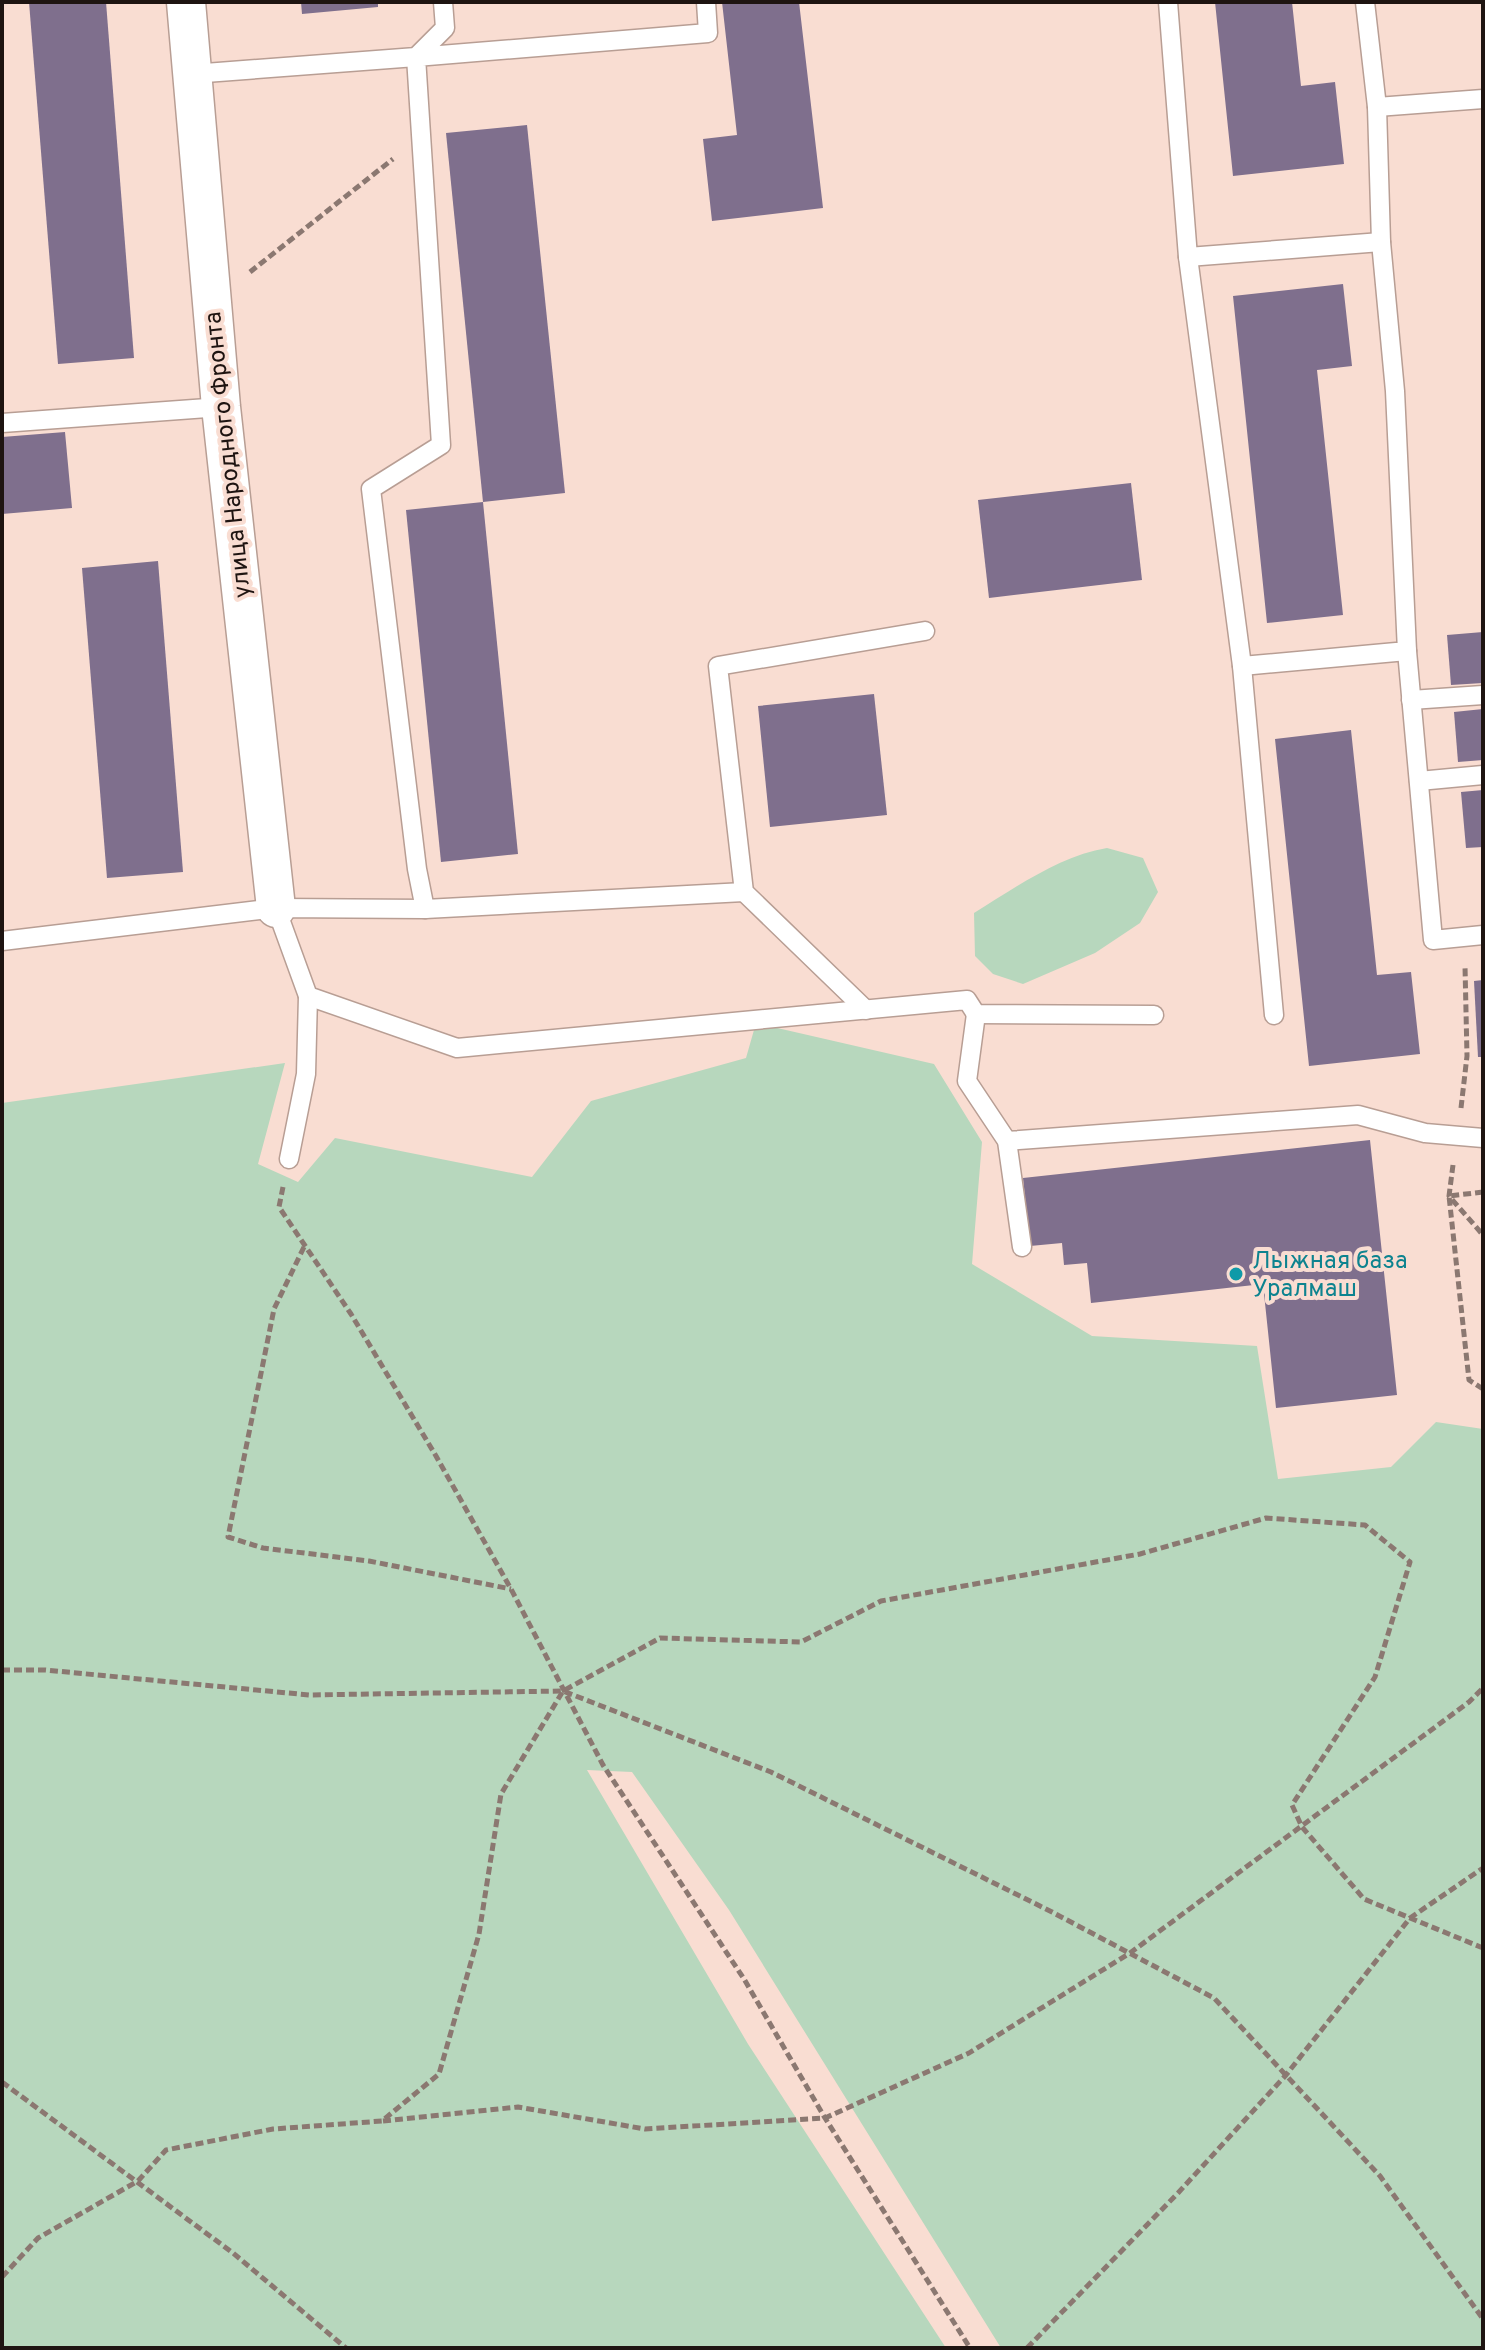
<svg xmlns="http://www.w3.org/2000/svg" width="1485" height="2350" font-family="Overpass,sans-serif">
<rect width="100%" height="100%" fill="#f9ddd2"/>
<g fill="#b7d7bd">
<path d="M1107,848L1143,858L1158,892L1140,923L1095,953L1023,984L993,974L975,956L974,913C1015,888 1059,856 1107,848Z"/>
<path d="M756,1023L934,1064L982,1142L972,1264L1092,1336L1257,1346L1278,1479L1391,1467L1436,1422L1483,1429V2348H1001L729,1910L632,1772L587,1770L748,2044L946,2348H2V1103L285,1063L258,1164L298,1182L335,1138L532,1177L591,1101L746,1058Z"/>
</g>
<g fill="#7f6f8d">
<path d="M29,2H106L134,358L58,364Z"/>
<path d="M301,2H378V7L302,14Z"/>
<path d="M722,2H799L823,208L712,221L703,139L737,135Z"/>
<path d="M1215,2H1292L1301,86L1335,82L1344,164L1233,176Z"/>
<path d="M527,125L565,493L483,502L446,133Z"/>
<path d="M1343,284L1352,366L1317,370L1343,615L1267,623L1233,296Z"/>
<path d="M65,432L72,508L2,514V437Z"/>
<path d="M1131,483L1142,580L989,598L978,500Z"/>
<path d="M483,502L518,854L441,862L406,510Z"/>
<path d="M158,561L183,872L107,878L82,568Z"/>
<path d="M1483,632V683L1451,685L1447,635Z"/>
<path d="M874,694L887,815L770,827L758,706Z"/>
<path d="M1483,709V760L1458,762L1454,712Z"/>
<path d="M1351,730L1377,975L1411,972L1420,1054L1309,1066L1275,739Z"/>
<path d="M1483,790V847L1466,848L1461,792Z"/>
<path d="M1483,980V1057H1478L1474,981Z"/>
<path d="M1370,1140L1397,1395L1276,1408L1263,1284L1091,1303L1087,1263L1064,1265L1062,1243L1030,1246L1023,1178Z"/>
</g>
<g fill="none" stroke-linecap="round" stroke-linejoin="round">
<defs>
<g id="service">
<path d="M1168,2L1188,257L1242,666L1274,1015"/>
<path d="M192,74L416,57L445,28L443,2"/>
<path d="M1377,107L1483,99"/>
<path d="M1188,257L1381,242"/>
<path d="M2,423L221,407"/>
<path d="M1407,651L1433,940L1483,935"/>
<path d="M1242,666L1407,651L1395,391L1381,242L1377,107L1365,2"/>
<path d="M1411,700L1483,695"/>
<path d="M1419,781L1483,775"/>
<path d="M276,908L308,996L457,1048L967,1000L976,1014L1154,1015"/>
<path d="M425,909L417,869L371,489L441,445L416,57L708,33L706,2"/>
<path d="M2,941L276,908L425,909L744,892"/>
<path d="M866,1010L744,892L718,666L925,631"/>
<path d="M976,1014L967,1081L1007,1141L1022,1247"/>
<path d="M1007,1141L1358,1115L1425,1133L1483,1138"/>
<path d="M289,1159L306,1074L308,996"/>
</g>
<path id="minor" d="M186,2L221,407L276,908"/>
</defs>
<use href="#service" stroke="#b89e94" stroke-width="21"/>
<use href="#minor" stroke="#b89e94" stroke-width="41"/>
<g stroke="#8b7871" stroke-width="5" stroke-dasharray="8 4" stroke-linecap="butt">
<path d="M250,272L393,159"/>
<path d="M1461,1108L1467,1056L1465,966"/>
<path d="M1453,1165L1449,1196L1483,1235"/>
<path d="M283,1187L279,1207L351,1314L436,1456L511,1589L603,1765L744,1979L825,2118L970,2348"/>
<path d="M1483,1192L1449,1196L1469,1380L1483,1389"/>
<path d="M304,1247L274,1309L228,1537L263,1548L369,1561L511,1589"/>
<path d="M2,1670H45L309,1695L563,1691L771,1772L1052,1912L1214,1998L1380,2176L1483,2319"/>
<path d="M2,2082L233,2253L346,2348"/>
<path d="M383,2121L518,2107L645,2129L825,2118L969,2053L1130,1953L1469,1702L1483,1688"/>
<path d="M2,2277L38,2238L138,2181L166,2150L273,2129L382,2121L439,2074L479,1934L501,1794L563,1691L660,1638L801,1642L881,1601L1140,1554L1266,1518L1365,1525L1410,1562L1375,1677L1292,1805L1302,1827L1364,1899L1483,1948"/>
<path d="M1027,2348L1178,2193L1286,2075L1410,1918L1483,1868"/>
</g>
<use href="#service" stroke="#fff" stroke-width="18"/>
<use href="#minor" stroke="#fff" stroke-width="38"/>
</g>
<circle fill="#0f9aa8" stroke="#f9ddd2" stroke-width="3" cx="1236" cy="1274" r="8"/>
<g text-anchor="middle" stroke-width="8" stroke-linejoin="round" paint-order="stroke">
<g font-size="24" fill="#1e1411" stroke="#f9ddd2">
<text transform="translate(227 455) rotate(-96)" y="8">улица Народного Фронта</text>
</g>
<g font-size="24" fill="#0d838f" stroke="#f9ddd2" text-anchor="start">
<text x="1252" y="1268">Лыжная база<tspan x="1252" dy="28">Уралмаш</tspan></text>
</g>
</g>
<rect width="1485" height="2350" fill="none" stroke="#1e1411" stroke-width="8"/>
</svg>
